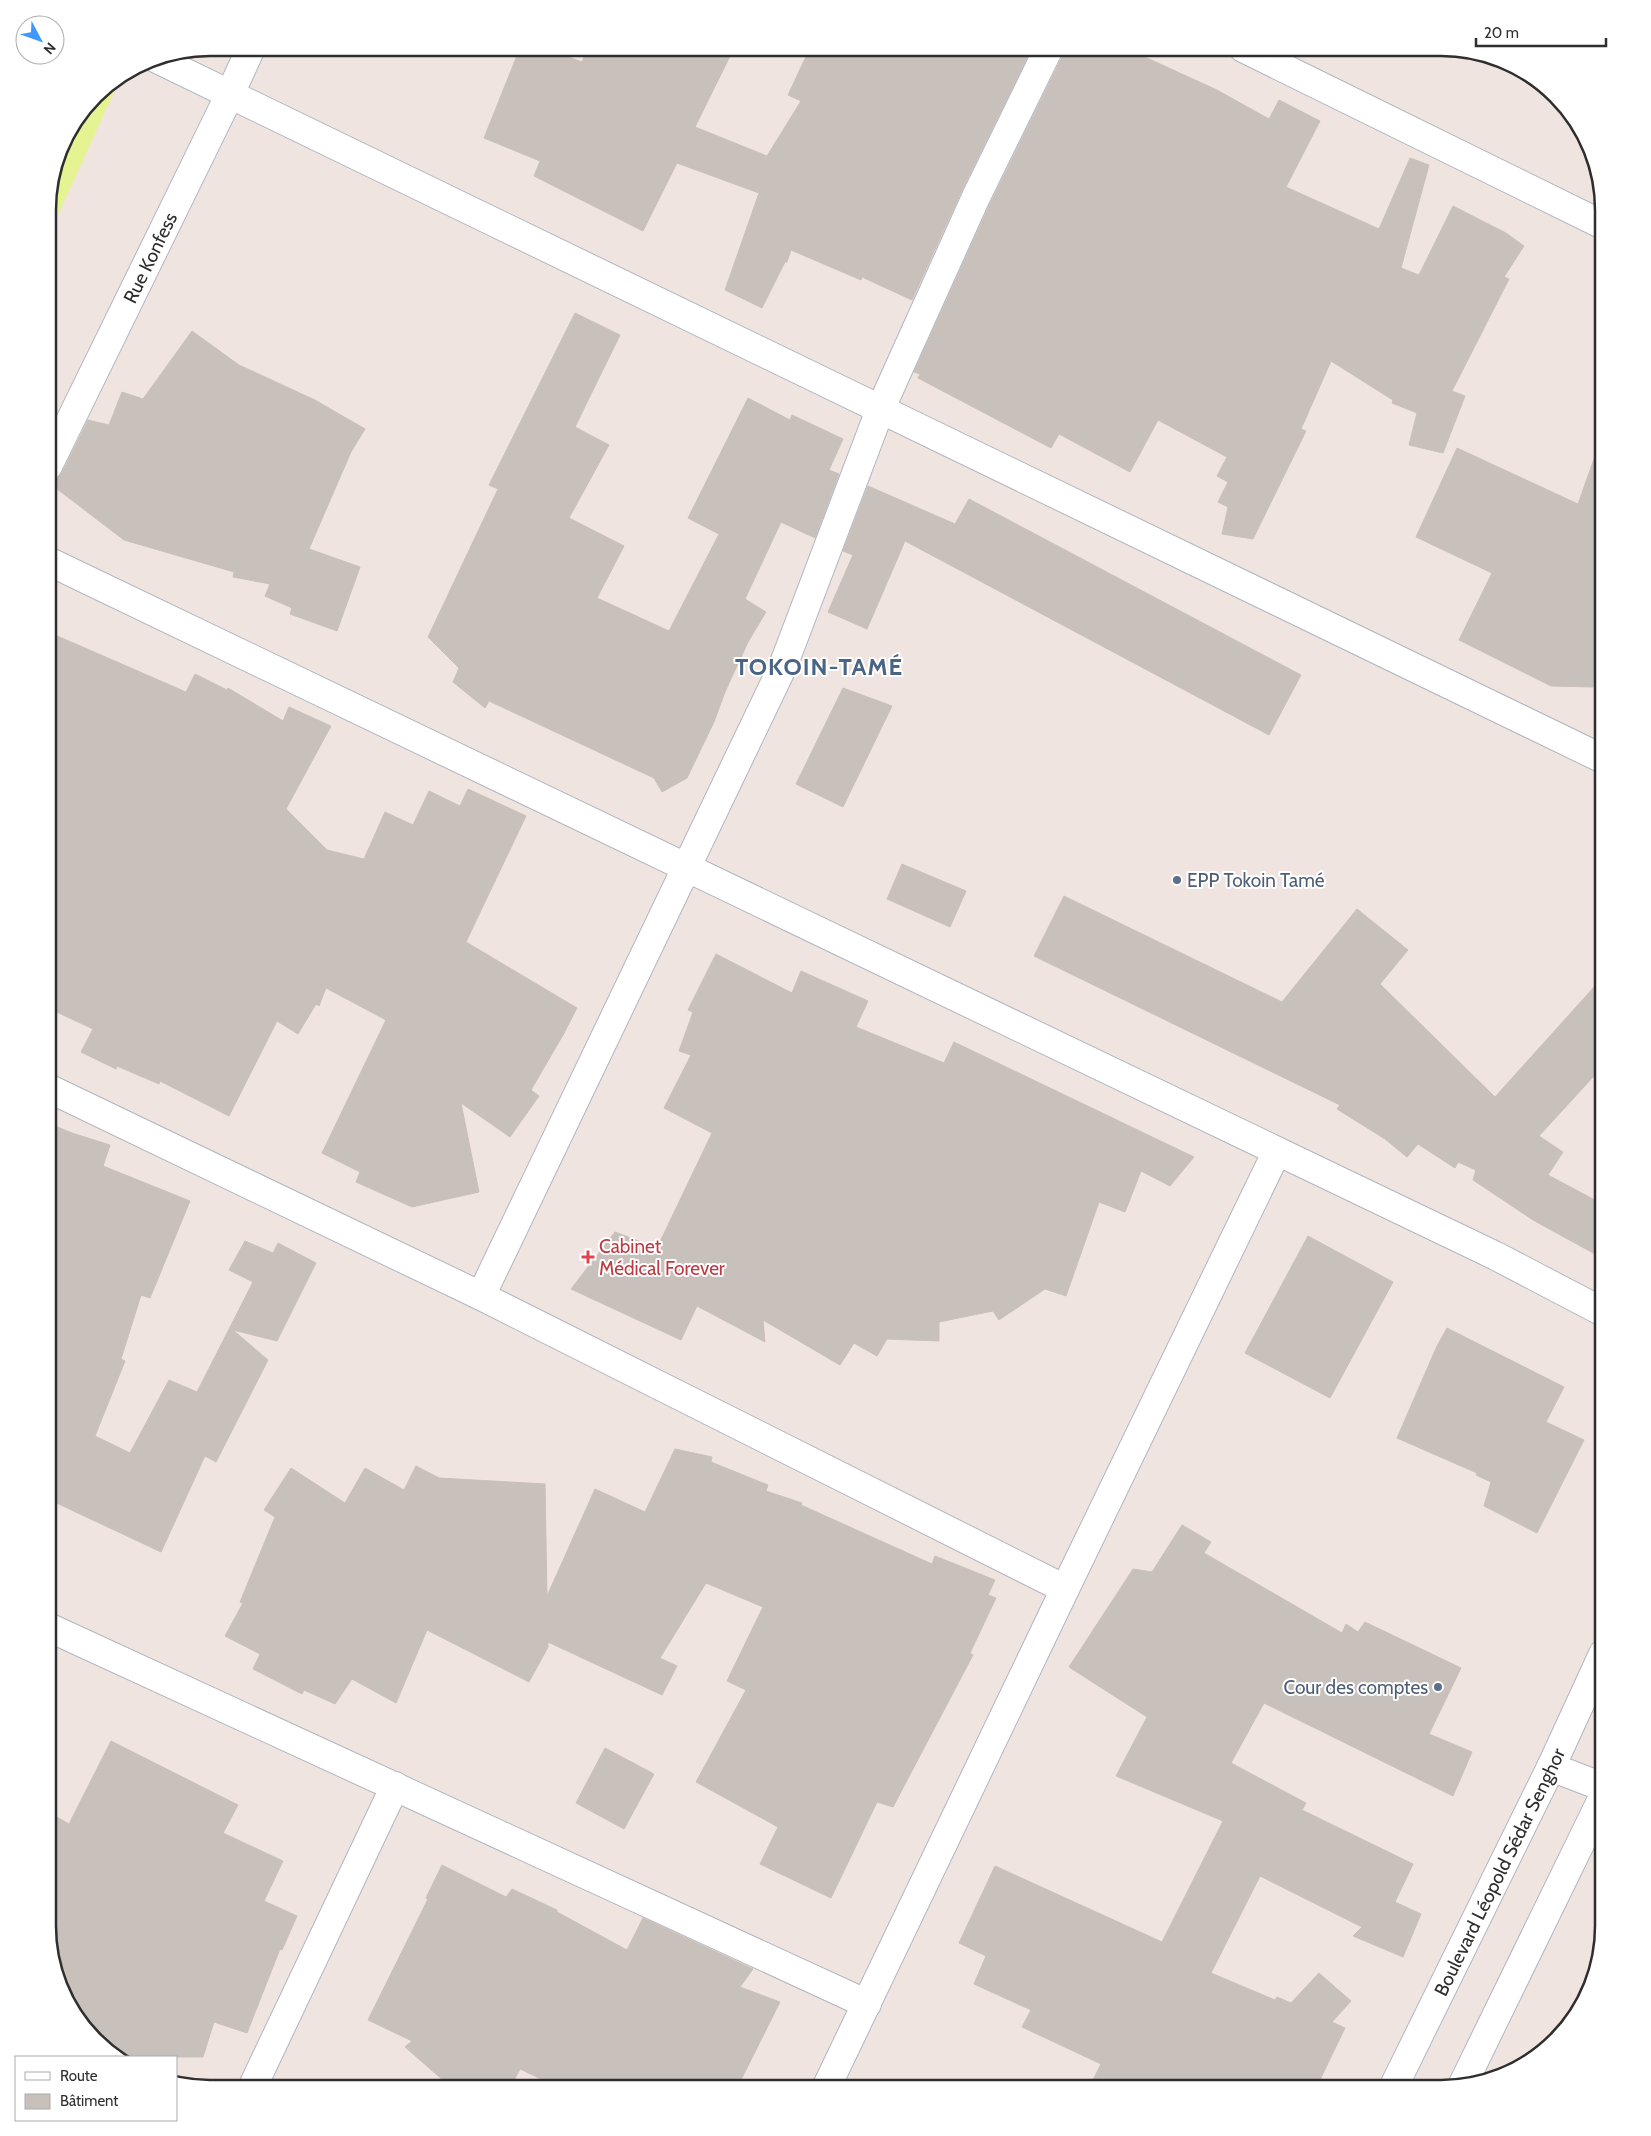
<svg xmlns="http://www.w3.org/2000/svg" width="1651" height="2136" font-family="Cabin,sans-serif">
<rect width="100%" height="100%" fill="#f0e4e0"/>
<path fill="#e5f393" d="M118,78L120,79L48,237V199L64,138L103,88Z"/>
<g fill="#c8c0bb" stroke="#ccc0b8">
<path d="M520,48H544L582,62L588,48H734L695,127L767,156L801,101L788,95L810,48H1032L962,190L912,300L862,277L861,280L791,250L787,262H785L762,308L725,290L759,193L677,163L643,231L534,176L540,161L484,138Z"/>
<path d="M1064,48H1125L1217,90L1269,119L1279,100L1320,121L1286,187L1379,229L1410,158L1429,165L1401,268L1419,275L1453,206L1506,233L1524,246L1504,277L1509,279L1452,391L1465,396L1443,453L1409,445L1417,413L1392,403L1393,400L1331,361L1301,429L1306,431L1253,539L1222,534L1228,507L1218,502L1228,482L1217,476L1227,457L1158,420L1130,472L1059,434L1051,448L918,378L920,374L914,372L990,204L1063,55Z"/>
<path d="M575,313L620,335L575,427L609,445L569,518L624,546L597,598L669,631L719,534L688,518L748,398L790,420L792,415L843,439L829,470L839,474L815,538L781,522L745,599L766,612L748,642L725,692L714,722L687,778L662,792L654,778L489,701L485,708L453,682L459,668L428,637L498,489L489,485Z"/>
<path d="M192,331L239,365L315,400L365,429L351,452L309,549L360,567L337,631L290,614L292,608L265,596L270,584L233,577L234,572L124,540L48,482L56,479L62,473L88,420L109,425L122,392L143,399Z"/>
<path d="M48,411L57,413L48,431Z"/>
<path d="M1599,445L1604,446V621L1598,622L1593,687L1551,686L1459,640L1492,573L1416,537L1457,448L1578,504Z"/>
<path d="M868,486L955,524L969,499L1301,675L1269,735L905,541L867,629L828,612L853,555L843,551Z"/>
<path d="M48,632L186,692L195,674L227,690L228,688L283,721L289,707L331,726L286,809L327,850L364,859L385,812L413,825L429,791L460,806L468,789L526,816L466,942L577,1008L563,1035L531,1090L539,1096L510,1137L461,1103L479,1192L412,1207L356,1182L360,1172L322,1153L386,1020L326,988L319,1006L316,1004L298,1034L277,1021L229,1116L160,1081L159,1084L117,1066L116,1069L81,1052L93,1029L48,1008Z"/>
<path d="M843,688L892,706L843,807L796,784Z"/>
<path d="M902,864L966,891L950,927L887,899Z"/>
<path d="M1064,896L1282,1002L1357,909L1408,950L1380,984L1495,1097L1604,976V1065L1539,1136L1563,1152L1548,1175L1604,1205V1259L1533,1220L1473,1180L1476,1170L1458,1162L1455,1168L1418,1144L1407,1157L1385,1139L1337,1109L1340,1105L1034,956Z"/>
<path d="M716,954L792,993L801,971L868,1001L856,1027L944,1063L954,1042L1194,1157L1170,1186L1141,1171L1125,1212L1099,1202L1066,1296L1045,1289L999,1320L993,1311L939,1322V1341L887,1339L877,1356L854,1343L840,1365L763,1320L765,1342L697,1306L681,1340L571,1289L615,1232L657,1248L712,1133L664,1108L691,1055L679,1051L693,1012L688,1010Z"/>
<path d="M48,1123L72,1133L110,1145L103,1166L190,1201L150,1298L141,1295L121,1359L125,1361L95,1436L130,1453L169,1380L197,1392L253,1282L229,1270L245,1241L273,1253L278,1243L316,1263L277,1341L233,1330L268,1360L216,1462L205,1456L161,1552L48,1499Z"/>
<path d="M1308,1236L1393,1282L1330,1398L1245,1353Z"/>
<path d="M1447,1328L1564,1387L1546,1422L1584,1440L1537,1533L1484,1506L1491,1482L1476,1475L1477,1473L1397,1438L1437,1346Z"/>
<path d="M675,1449L712,1457L711,1462L768,1485L766,1491L802,1503L801,1505L932,1564L935,1556L995,1580L988,1595L996,1598L970,1653L973,1655L893,1807L877,1802L831,1898L760,1864L778,1827L696,1782L746,1690L727,1681L763,1607L706,1583L660,1658L677,1666L662,1695L548,1642V1647L529,1682L427,1630L396,1703L352,1679L335,1704L304,1690L302,1694L253,1669L260,1654L225,1636L243,1603L240,1602L275,1517L264,1510L291,1468L345,1503L365,1468L404,1490L416,1466L439,1478L545,1484L547,1596L595,1489L645,1512Z"/>
<path d="M1182,1525L1211,1542L1204,1553L1342,1633L1346,1624L1358,1632L1365,1622L1461,1668L1429,1734L1472,1752L1453,1796L1264,1703L1231,1763L1306,1803L1302,1810L1413,1864L1395,1902L1421,1914L1403,1957L1353,1936L1362,1927L1260,1876L1211,1973L1275,2000L1277,1997L1291,2003L1319,1973L1351,2001L1332,2022L1345,2028L1316,2088H1089L1101,2064L1022,2027L1031,2010L974,1984L986,1956L959,1943L995,1866L1162,1942L1223,1821L1116,1776L1147,1717L1069,1667L1133,1569L1152,1572Z"/>
<path d="M111,1741L238,1805L223,1833L283,1861L264,1901L297,1916L282,1950L280,1949L247,2033L214,2022L203,2057H119L75,2016L53,1968L48,1926V1812L69,1824Z"/>
<path d="M605,1748L654,1774L624,1829L576,1803Z"/>
<path d="M442,1865L506,1897L512,1889L557,1910V1912L627,1950L643,1918L753,1969L740,1987L780,2002L737,2088H560L520,2069L510,2088H452L405,2047L412,2041L368,2020L428,1899L426,1898Z"/>
</g>
<g fill="none" stroke-linecap="round" stroke-linejoin="round">
<defs>
<g id="minor">
<path d="M1243,48L1603,225"/>
<path d="M155,58L1603,759"/>
<path id="s1" d="M48,466L230,94L251,48"/>
<path d="M48,561L1277,1151L1496,1256L1603,1312"/>
<path d="M48,1088L481,1296L1065,1589"/>
<path d="M481,1296L783,666L880,410L976,197L1049,48"/>
<path d="M48,1627L867,2004"/>
<path d="M1551,1767L1603,1787"/>
<path d="M252,2088L395,1786"/>
<path d="M826,2088L1065,1589L1277,1151"/>
</g>
<g id="secondary">
<path d="M1462,2086L1603,1797"/>
<path id="s2" d="M1393,2088L1551,1767L1603,1654"/>
</g>
</defs>
<use href="#minor" stroke="#b0b6be" stroke-width="30"/>
<use href="#secondary" stroke="#b0b6be" stroke-width="30"/>
<use href="#minor" stroke="#fff" stroke-width="28"/>
<use href="#secondary" stroke="#fff" stroke-width="28"/>
</g>
<g fill="#5c6f8a" stroke="#fff" stroke-width="2">
<circle cx="1177" cy="880" r="5"/>
<circle cx="1438" cy="1687" r="5"/>
</g>
<path fill="#e0444e" stroke="#fff" stroke-width="2" d="M585.5 1249.5h5v5h5v5h-5v5h-5v-5h-5v-5h5z"/>
<g text-anchor="middle" stroke-width="4" stroke-linejoin="round" paint-order="stroke">
<g font-size="19" fill="#2e2e2e" stroke="#fff">
<text dy="7" stroke="none"><textPath href="#s1" startOffset="232">Rue Konfess</textPath></text>
<text dy="7" stroke="none"><textPath href="#s2" startOffset="241">Boulevard Léopold Sédar Senghor</textPath></text>
</g>
<g font-size="19" fill="#4e5e75" stroke="#fff" text-anchor="start">
<text x="1187" y="887">EPP Tokoin Tamé</text>
<text x="1428" y="1694" text-anchor="end">Cour des comptes</text>
</g>
<g font-size="19" fill="#be3a42" stroke="#fff" text-anchor="start">
<text x="599" y="1253">Cabinet<tspan x="599" dy="22">Médical Forever</tspan></text>
</g>
<g font-size="24" font-weight="bold" letter-spacing="1" fill="#496484" stroke="#fff">
<text x="819" y="675">TOKOIN-TAMÉ</text>
</g>
</g>
<path d="M0 0H1651V2136H0ZM210 56H1441A154 154 0 0 1 1595 210V1926A154 154 0 0 1 1441 2080H210A154 154 0 0 1 56 1926V210A154 154 0 0 1 210 56Z" fill="#fff" fill-rule="evenodd"/>
<path fill="none" stroke="#2e2e2e" stroke-width="2.5" d="M210 56H1441A154 154 0 0 1 1595 210V1926A154 154 0 0 1 1441 2080H210A154 154 0 0 1 56 1926V210A154 154 0 0 1 210 56Z"/>
<rect x="15" y="2056" width="162" height="65" fill="#ffffff" stroke="#ababab"/>
<rect x="25" y="2072" width="25" height="8" fill="#ffffff" stroke="#ababab"/>
<text x="60" y="2081" font-size="15" fill="#2e2e2e">Route</text>
<rect x="25" y="2094" width="25" height="15" fill="#c8c0bb" stroke="#ababab"/>
<text x="60" y="2106" font-size="15" fill="#2e2e2e">Bâtiment</text>
<g transform="translate(40 40) rotate(131)"><circle r="24" fill="#ffffff" stroke="#ababab"/>
<path d="M0-4L9 19L0 12L-9 19Z" fill="#3e98ff"/>
<text y="-8" font-size="14" font-weight="bold" text-anchor="middle" fill="#2e2e2e">N</text>
</g>
<path d="M1476 38v8h130v-8" fill="none" stroke="#2e2e2e" stroke-width="2.5"/>
<text x="1484" y="38" font-size="15" fill="#2e2e2e" stroke="#ffffff" stroke-width="4" paint-order="stroke">20 m</text>
</svg>
